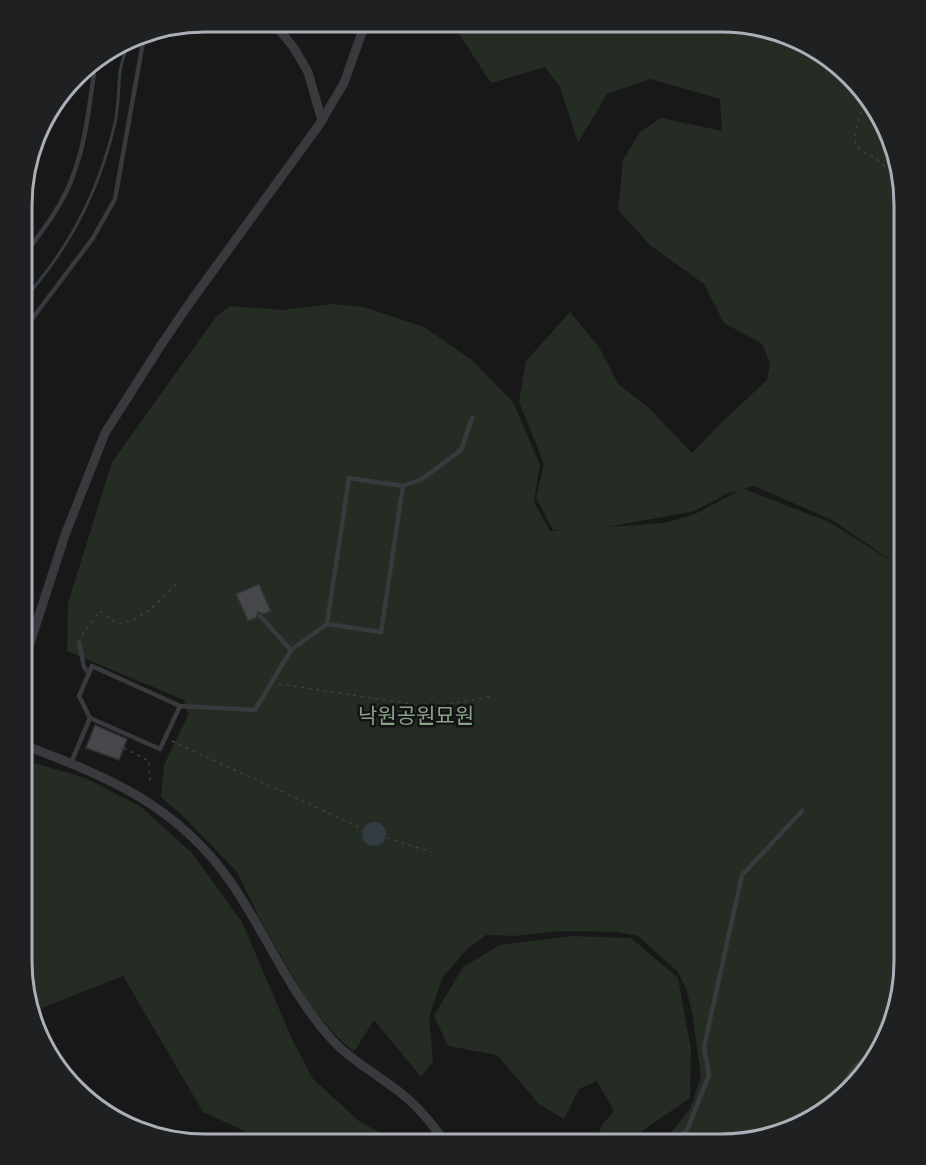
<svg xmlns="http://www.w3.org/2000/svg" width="926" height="1165" font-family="'Work Sans','Noto Sans KR',sans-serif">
<rect width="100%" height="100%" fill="#181819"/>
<g fill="#242c24" fill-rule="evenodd">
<path d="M475,22L746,23L824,52L881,113L905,204V973L874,1062L813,1120L734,1144H655L673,1130L690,1109L701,1077L692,1012L686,988L677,971L638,936L617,932L561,931L514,936L486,935L466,950L443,977L429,1017L433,1061L421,1077L374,1020L354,1052L335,1035L309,1005L259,917L237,872L183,816L161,797L164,765L188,715L184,700L67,651L68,603L112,462L216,317L230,306L282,310L332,304L364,307L424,327L472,360L513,402L540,465L534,502L550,531L563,530H553L536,498L544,464L519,402L526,361L570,312L599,347L618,384L648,407L692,453L720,424L767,380L770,363L762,344L724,323L704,284L651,246L618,210L623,160L640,132L661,118L722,131L720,99L650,79L607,94L578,143L560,87L545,67L491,83L459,34L483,25L530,26L563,33L590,24L562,29L542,25ZM754,486L832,520L896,564L829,522L744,489ZM739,491L695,514L664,523L607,527L695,511L728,493Z"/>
<path d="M21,759L85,778L140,806L192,853L242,922L292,1039L313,1079L359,1121L400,1144H273L203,1112L123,976L42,1008L36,1016L21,961Z"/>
<path d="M571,936L631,938L678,978L691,1049L690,1098L623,1144H594L602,1125L614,1111L597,1081L579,1089L564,1119L539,1104L497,1055L448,1046L434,1016L463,967L500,945Z"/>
</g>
<circle fill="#323c41" cx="374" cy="834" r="12"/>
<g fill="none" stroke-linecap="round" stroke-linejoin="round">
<path stroke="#323c41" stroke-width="3" d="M22,301C69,250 98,193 114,127C119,109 118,89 120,71C122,61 126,50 129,40"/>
</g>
<g fill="#47484c" stroke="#323235" stroke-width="1.5">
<path d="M259,584L271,611L264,614L258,612L256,618L248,621L236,594Z"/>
<path d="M95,725L127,739L119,760L86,748Z"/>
</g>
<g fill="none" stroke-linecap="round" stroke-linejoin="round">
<g stroke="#3f4145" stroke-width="1.5" stroke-dasharray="3 4.5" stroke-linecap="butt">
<path d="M865,97L855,133L856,145L861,151L874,157L887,168H896"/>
<path d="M82,635L100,611C105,615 111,620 116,622C135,629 167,594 179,581"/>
<path d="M279,684L432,707L494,696"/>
<path d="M172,741L361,828"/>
<path d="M124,748L149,761L150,786"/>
<path d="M387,838L431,852"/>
</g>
<g stroke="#393a3e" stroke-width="4.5">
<path d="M22,257C43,231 65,202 75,170C86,139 89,106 94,74"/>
<path d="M22,328L29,323L93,238L115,199L145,31"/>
<path d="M403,486L381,632L327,624L349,478L403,486L422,479L461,450L472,418"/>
<path d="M260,616L291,650"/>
<path d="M79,642L84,667L89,674"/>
<path d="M180,706L160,749L90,718L79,696L92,666L180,706L255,710L291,650L327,624"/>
<path d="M71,763L90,718"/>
<path d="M828,1105L856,1066L879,1047"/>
<path d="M669,1144L687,1130L709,1075L704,1047L742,875L802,811"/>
</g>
<g stroke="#393a3e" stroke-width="9">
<path d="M272,21L294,48L308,72L322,121"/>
<path d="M22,668L65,535L105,433L161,345L191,301L319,125L344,83L366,21"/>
<path d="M21,744C106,776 176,804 230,881C265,931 286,986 327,1034C349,1061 382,1076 408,1099C423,1112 435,1128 447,1144"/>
</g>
</g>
<g text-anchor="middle" stroke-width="5" stroke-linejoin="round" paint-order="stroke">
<g font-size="21" fill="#86a184" stroke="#131314">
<text x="416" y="723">낙원공원묘원</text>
</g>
</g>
<path d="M0 0H926V1165H0ZM205 32H721A173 173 0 0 1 894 205V961A173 173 0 0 1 721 1134H205A173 173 0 0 1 32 961V205A173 173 0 0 1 205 32Z" fill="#1f2021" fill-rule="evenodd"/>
<path fill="none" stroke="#abb0b8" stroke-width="3" d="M205 32H721A173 173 0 0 1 894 205V961A173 173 0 0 1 721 1134H205A173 173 0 0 1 32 961V205A173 173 0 0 1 205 32Z"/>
</svg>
